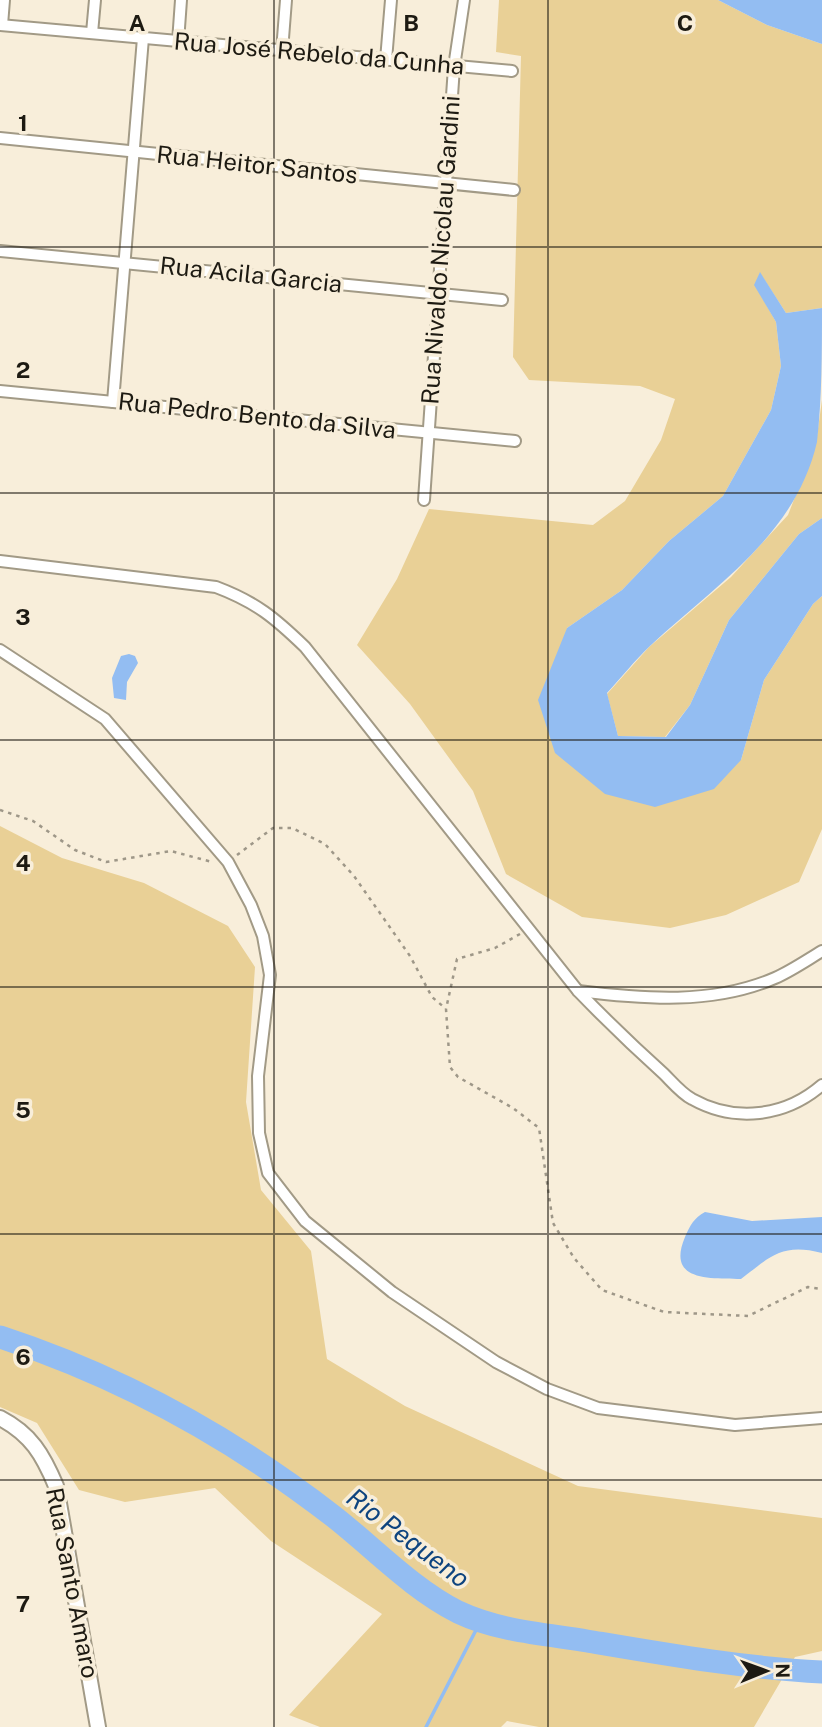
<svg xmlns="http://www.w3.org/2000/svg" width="822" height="1727" font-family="'Public Sans',sans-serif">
<rect width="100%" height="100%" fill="#f8eeda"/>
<g fill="#e9d096">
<path d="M499,0H718L767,25L822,44V308L786,313L760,273L755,285L776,322L781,366L771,410L723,496L669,541L622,590L567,628L555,753L741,760L764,680L813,604L822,596V829L799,882L726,915L670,928L582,917L506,874L473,791L410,704L357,645L397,579L429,509L593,525L625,501L661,440L675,399L640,386L529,380L513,357L521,56L496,52Z"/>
<path d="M822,400V518L799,534L729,620L690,705L665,737L618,736L607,694L649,647L731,577L788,515L816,443Z"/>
<path d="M0,826L62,858L144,883L228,926L255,967L246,1102L261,1190L311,1251L327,1359L405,1406L578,1486L822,1518V1651L795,1657L754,1727H539L507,1721L501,1727H320L289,1715L382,1614L271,1541L215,1488L125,1502L79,1490L37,1423L0,1407Z"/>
</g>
<g fill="#93bdf2">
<path d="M718,0H822V44L767,25Z"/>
<path d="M760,272L786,313L822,308C822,352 822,399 817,442C795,536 716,584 650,646C635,660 621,678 607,693L618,736L666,737L690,705L729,620L799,534L822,518V596L813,604L764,680L741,760L714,789L655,807L605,794L555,753L538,700L567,628L622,590L669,541L723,496L771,410L781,366L776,322L754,285Z"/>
<path d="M129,654L135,656L138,663L127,682L126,700L114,698L112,678L121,656Z"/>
<path d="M705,1212L752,1221L822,1217V1253C782,1243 771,1256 741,1279C710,1278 666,1282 685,1237C690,1225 694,1218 705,1212Z"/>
</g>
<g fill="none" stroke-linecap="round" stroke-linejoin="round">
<path stroke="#93bdf2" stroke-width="3.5" d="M426,1727L475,1632L483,1622"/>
<path stroke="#93bdf2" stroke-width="23" d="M0,1337C122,1377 231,1437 333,1516C374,1548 411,1588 458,1612C498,1631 544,1634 587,1641C664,1654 743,1668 822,1672"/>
<defs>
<g id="street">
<path d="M0,25L512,71"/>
<path d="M2,25L4,0"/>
<path d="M92,33L95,0"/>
<path d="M178,42L181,0"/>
<path d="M282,51L286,0"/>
<path d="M386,60L391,0"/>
<path d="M0,138L514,190"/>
<path d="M0,251L502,300"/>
<path d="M0,391L515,441"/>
<path d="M113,402L143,38"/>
<path d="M424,500L454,67L464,0"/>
<path d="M0,561L216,587C256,602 275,618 305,647L578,991C606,1020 634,1047 664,1074C672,1082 682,1094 692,1099C735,1123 785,1117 822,1085"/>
<path d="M0,650L105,719L228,862L251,905L263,936L270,975L258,1076L259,1133L268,1173L305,1221L392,1292L496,1362L547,1389L598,1408L735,1425L822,1418"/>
<path d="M578,991C644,999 713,1005 775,978C791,971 807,960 822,951"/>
</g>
<path id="secondary" d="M0,1418C31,1434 43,1455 56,1486L98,1727"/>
</defs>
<use href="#street" stroke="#a29a86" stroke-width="14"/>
<use href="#secondary" stroke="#a29a86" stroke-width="18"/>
<g stroke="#9e9788" stroke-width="2.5" stroke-dasharray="3.5 5" stroke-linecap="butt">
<path d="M0,810L33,821L75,850L106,862L171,851L212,862"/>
<path d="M237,855L273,828H292L325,844L354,876L410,956L432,997L445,1008"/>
<path d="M520,934L495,948L457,959L446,1009L450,1067L458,1077L513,1108L539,1128L553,1223L574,1258L602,1290L664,1312L748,1316L808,1287L822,1289"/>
</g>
<use href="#street" stroke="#fff" stroke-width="10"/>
<use href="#secondary" stroke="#fff" stroke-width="14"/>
</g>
<path fill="none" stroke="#1d1a12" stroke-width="2" stroke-opacity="0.55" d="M274,0V1727M548,0V1727M0,247H822M0,493H822M0,740H822M0,987H822M0,1234H822M0,1480H822"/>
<g text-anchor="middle" stroke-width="7" stroke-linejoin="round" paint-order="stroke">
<g font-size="24" fill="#1d1a12" stroke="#f8eeda">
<text transform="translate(319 54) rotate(5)" y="8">Rua José Rebelo da Cunha</text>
<text transform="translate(257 165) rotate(6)" y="8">Rua Heitor Santos</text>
<text transform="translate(441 250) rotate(-86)" y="8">Rua Nivaldo Nicolau Gardini</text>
<text transform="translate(251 275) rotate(6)" y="8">Rua Acila Garcia</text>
<text transform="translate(257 416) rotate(6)" y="8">Rua Pedro Bento da Silva</text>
<text transform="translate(72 1583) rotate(79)" y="8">Rua Santo Amaro</text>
</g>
<g font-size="26" font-style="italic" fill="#0e447f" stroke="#f8eeda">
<text transform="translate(408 1538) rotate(37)" y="9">Rio Pequeno</text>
</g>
</g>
<g font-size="23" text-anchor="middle" font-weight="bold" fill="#1d1a12" stroke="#f8eeda" stroke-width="7" stroke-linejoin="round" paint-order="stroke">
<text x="137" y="31">A</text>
<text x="411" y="31">B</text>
<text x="685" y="31">C</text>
<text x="23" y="131">1</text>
<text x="23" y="378">2</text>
<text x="23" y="625">3</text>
<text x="23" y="871">4</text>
<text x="23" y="1118">5</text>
<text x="23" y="1365">6</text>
<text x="23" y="1612">7</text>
</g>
<g transform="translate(766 1671) rotate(89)" stroke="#f8eeda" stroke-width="5" paint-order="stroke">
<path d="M0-5L12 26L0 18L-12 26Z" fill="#1d1a12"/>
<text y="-10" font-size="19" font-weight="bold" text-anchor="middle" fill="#1d1a12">N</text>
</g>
</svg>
